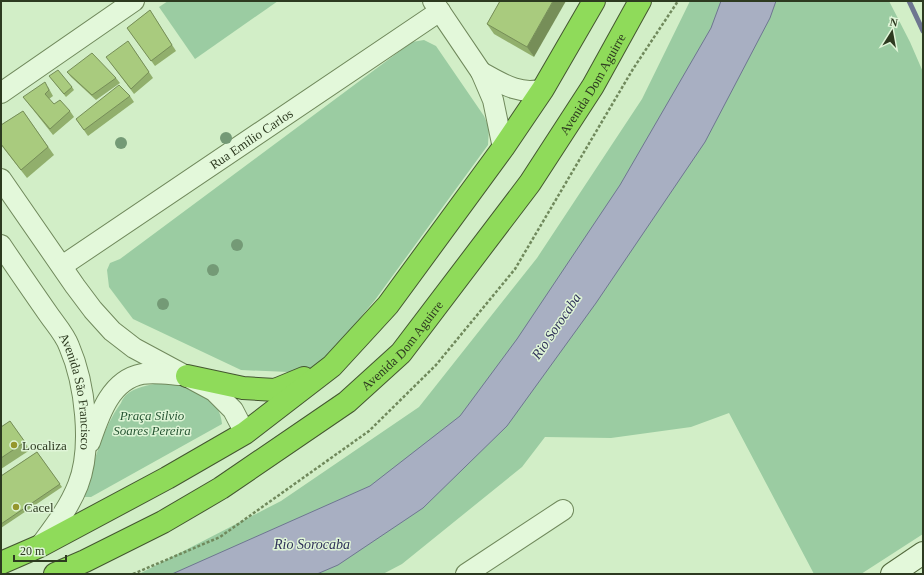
<svg xmlns="http://www.w3.org/2000/svg" width="924" height="575" font-family="'Times New Roman',serif">
<rect width="100%" height="100%" fill="#d2eec7"/>
<g fill="#9bcca2">
<path d="M168,1H278L195,59L159,7Z"/>
<path d="M690,1H889L910,42L923,72V534L861,574H814L729,413L691,427L611,438L545,437L522,467L402,564L383,574H139L281,501L419,407L537,258L642,99Z"/>
<path d="M424,40L436,46L484,116L489,128L488,145L375,300L319,367L289,372L241,370L133,319L109,287L107,270L110,263L120,259L412,42Z"/>
<path d="M161,383C166,383 171,382 176,383C198,386 221,402 222,424L91,497H85L84,494C94,463 102,429 121,403C122,400 124,397 126,395C135,387 149,385 161,383Z"/>
</g>
<path fill="#a8afc2" stroke="#6e7690" d="M721,1H776L770,18L705,142L596,303L507,426L423,508L338,565L317,574H172L370,486L460,416L517,339L620,185L711,28Z"/>
<g fill="none" stroke-linecap="round" stroke-linejoin="round">
<path stroke="#6e7690" stroke-width="5" d="M909,1L923,31"/>
<defs>
<g id="street">
<path d="M433,1L481,72"/>
<path d="M1,93L134,1"/>
<path d="M503,148L493,100L481,72C501,83 520,96 543,89"/>
<path d="M1,179L75,286L93,310L112,331L134,348L214,391L233,410L245,433"/>
<path id="s1" d="M1,245C17,269 33,292 49,315C56,325 65,335 69,346C85,383 93,447 78,485C69,508 54,527 40,546"/>
<path id="s2" d="M62,266L440,11"/>
<path d="M90,442C99,416 110,380 142,374C154,372 167,374 179,375"/>
<path d="M466,574L563,510"/>
</g>
<path id="secondary" d="M892,574L923,553"/>
<g id="highway">
<path d="M187,376L243,388L275,390L304,378"/>
<path d="M1,563L40,546L167,478L245,433L332,366L388,305L503,148L543,89L594,1"/>
<path id="s3" d="M55,574L85,561L163,522L221,488L347,402L401,353L530,183L593,86L640,1"/>
</g>
</defs>
<use href="#street" stroke="#70895c" stroke-width="22"/>
<use href="#secondary" stroke="#546b3f" stroke-width="24"/>
<use href="#highway" stroke="#445730" stroke-width="24"/>
<path stroke="#70895c" stroke-width="2.5" stroke-dasharray="3 2" stroke-linecap="butt" d="M133,574L220,537L369,431L436,365L515,269L633,69L678,1"/>
<use href="#street" stroke="#e3f8da" stroke-width="20"/>
<use href="#secondary" stroke="#e3f8da" stroke-width="22"/>
<use href="#highway" stroke="#8fdb5a" stroke-width="22"/>
</g>
<g fill="#749a76">
<circle cx="226" cy="138" r="6"/>
<circle cx="121" cy="143" r="6"/>
<circle cx="237" cy="245" r="6"/>
<circle cx="213" cy="270" r="6"/>
<circle cx="163" cy="304" r="6"/>
</g>
<g fill="#91af6c">
<path d="M500,1L534,57L494,34L487,24Z"/>
<path d="M150,10L176,51L155,66L127,28Z"/>
<path d="M128,41L153,78L134,94L110,62Z"/>
<path d="M67,72L116,78L120,83L96,100L71,77Z"/>
<path d="M49,76L72,87L74,90L66,97Z"/>
<path d="M48,87L53,96L49,99L54,104L70,111L74,117L53,135L23,97Z"/>
<path d="M130,96L134,102L88,136L76,119Z"/>
<path d="M23,111L54,155L27,178L1,145V125Z"/>
<path d="M10,421L30,450L1,469V427Z"/>
<path d="M37,452L62,487L1,528V476Z"/>
</g>
<path fill="#768e58" d="M553,1H566L534,57L527,47Z"/>
<g fill="#a9cb7e" stroke="#768e58">
<path d="M500,1H553L527,47L487,24Z"/>
<path d="M150,10L172,45L151,61L127,28Z"/>
<path d="M128,41L149,72L131,89L106,57Z"/>
<path d="M92,53L116,78L92,95L67,72Z"/>
<path d="M58,70L72,87L64,94L49,76Z"/>
<path d="M45,82L49,90L45,94L54,104L60,100L70,111L50,129L23,97Z"/>
<path d="M119,85L130,96L84,130L76,119Z"/>
<path d="M23,111L48,147L21,170L1,144V125Z"/>
<path d="M10,421L25,442L1,458V427Z"/>
<path d="M37,452L60,484L1,524V476Z"/>
</g>
<g fill="#95972d" stroke="#dff5d7" stroke-width="1.5">
<circle cx="14" cy="445" r="4"/>
<circle cx="16" cy="507" r="4"/>
</g>
<g text-anchor="middle" stroke-width="3" stroke-linejoin="round" paint-order="stroke">
<g font-size="13" fill="#2d3a20" stroke="#dff5d7">
<text dy="5" stroke="none"><textPath href="#s3" startOffset="743">Avenida Dom Aguirre</textPath></text>
<text dy="5" stroke="none"><textPath href="#s2" startOffset="228">Rua Emílio Carlos</textPath></text>
<text dy="5" stroke="none"><textPath href="#s3" startOffset="419">Avenida Dom Aguirre</textPath></text>
<text dy="5" stroke="none"><textPath href="#s1" startOffset="168">Avenida São Francisco</textPath></text>
</g>
<g font-size="13" font-style="italic" fill="#275634" stroke="#dff5d7">
<text x="152" y="420">Praça Silvio<tspan x="152" dy="15">Soares Pereira</tspan></text>
</g>
<g font-size="13" fill="#2d3a20" stroke="#dff5d7" text-anchor="start">
<text x="22" y="450">Localiza</text>
<text x="24" y="512">Cacel</text>
</g>
<g font-size="14" font-style="italic" fill="#2f3159" stroke="#dff5d7">
<text transform="translate(556 326) rotate(-56)" y="5">Rio Sorocaba</text>
<text x="312" y="549">Rio Sorocaba</text>
</g>
</g>
<rect width="924" height="575" fill="none" stroke="#2d3a20" stroke-width="4"/>
<g transform="translate(892 32) rotate(11)" stroke="#dff5d7" stroke-width="3" paint-order="stroke">
<path d="M0-3L7 15L0 10L-7 15Z" fill="#2d3a20"/>
<text y="-6" font-size="11" font-weight="bold" text-anchor="middle" fill="#2d3a20">N</text>
</g>
<path d="M14 555v6h52v-6" fill="none" stroke="#2d3a20" stroke-width="2"/>
<text x="20" y="555" font-size="12" fill="#2d3a20" stroke="#dff5d7" stroke-width="3" paint-order="stroke">20 m</text>
</svg>
